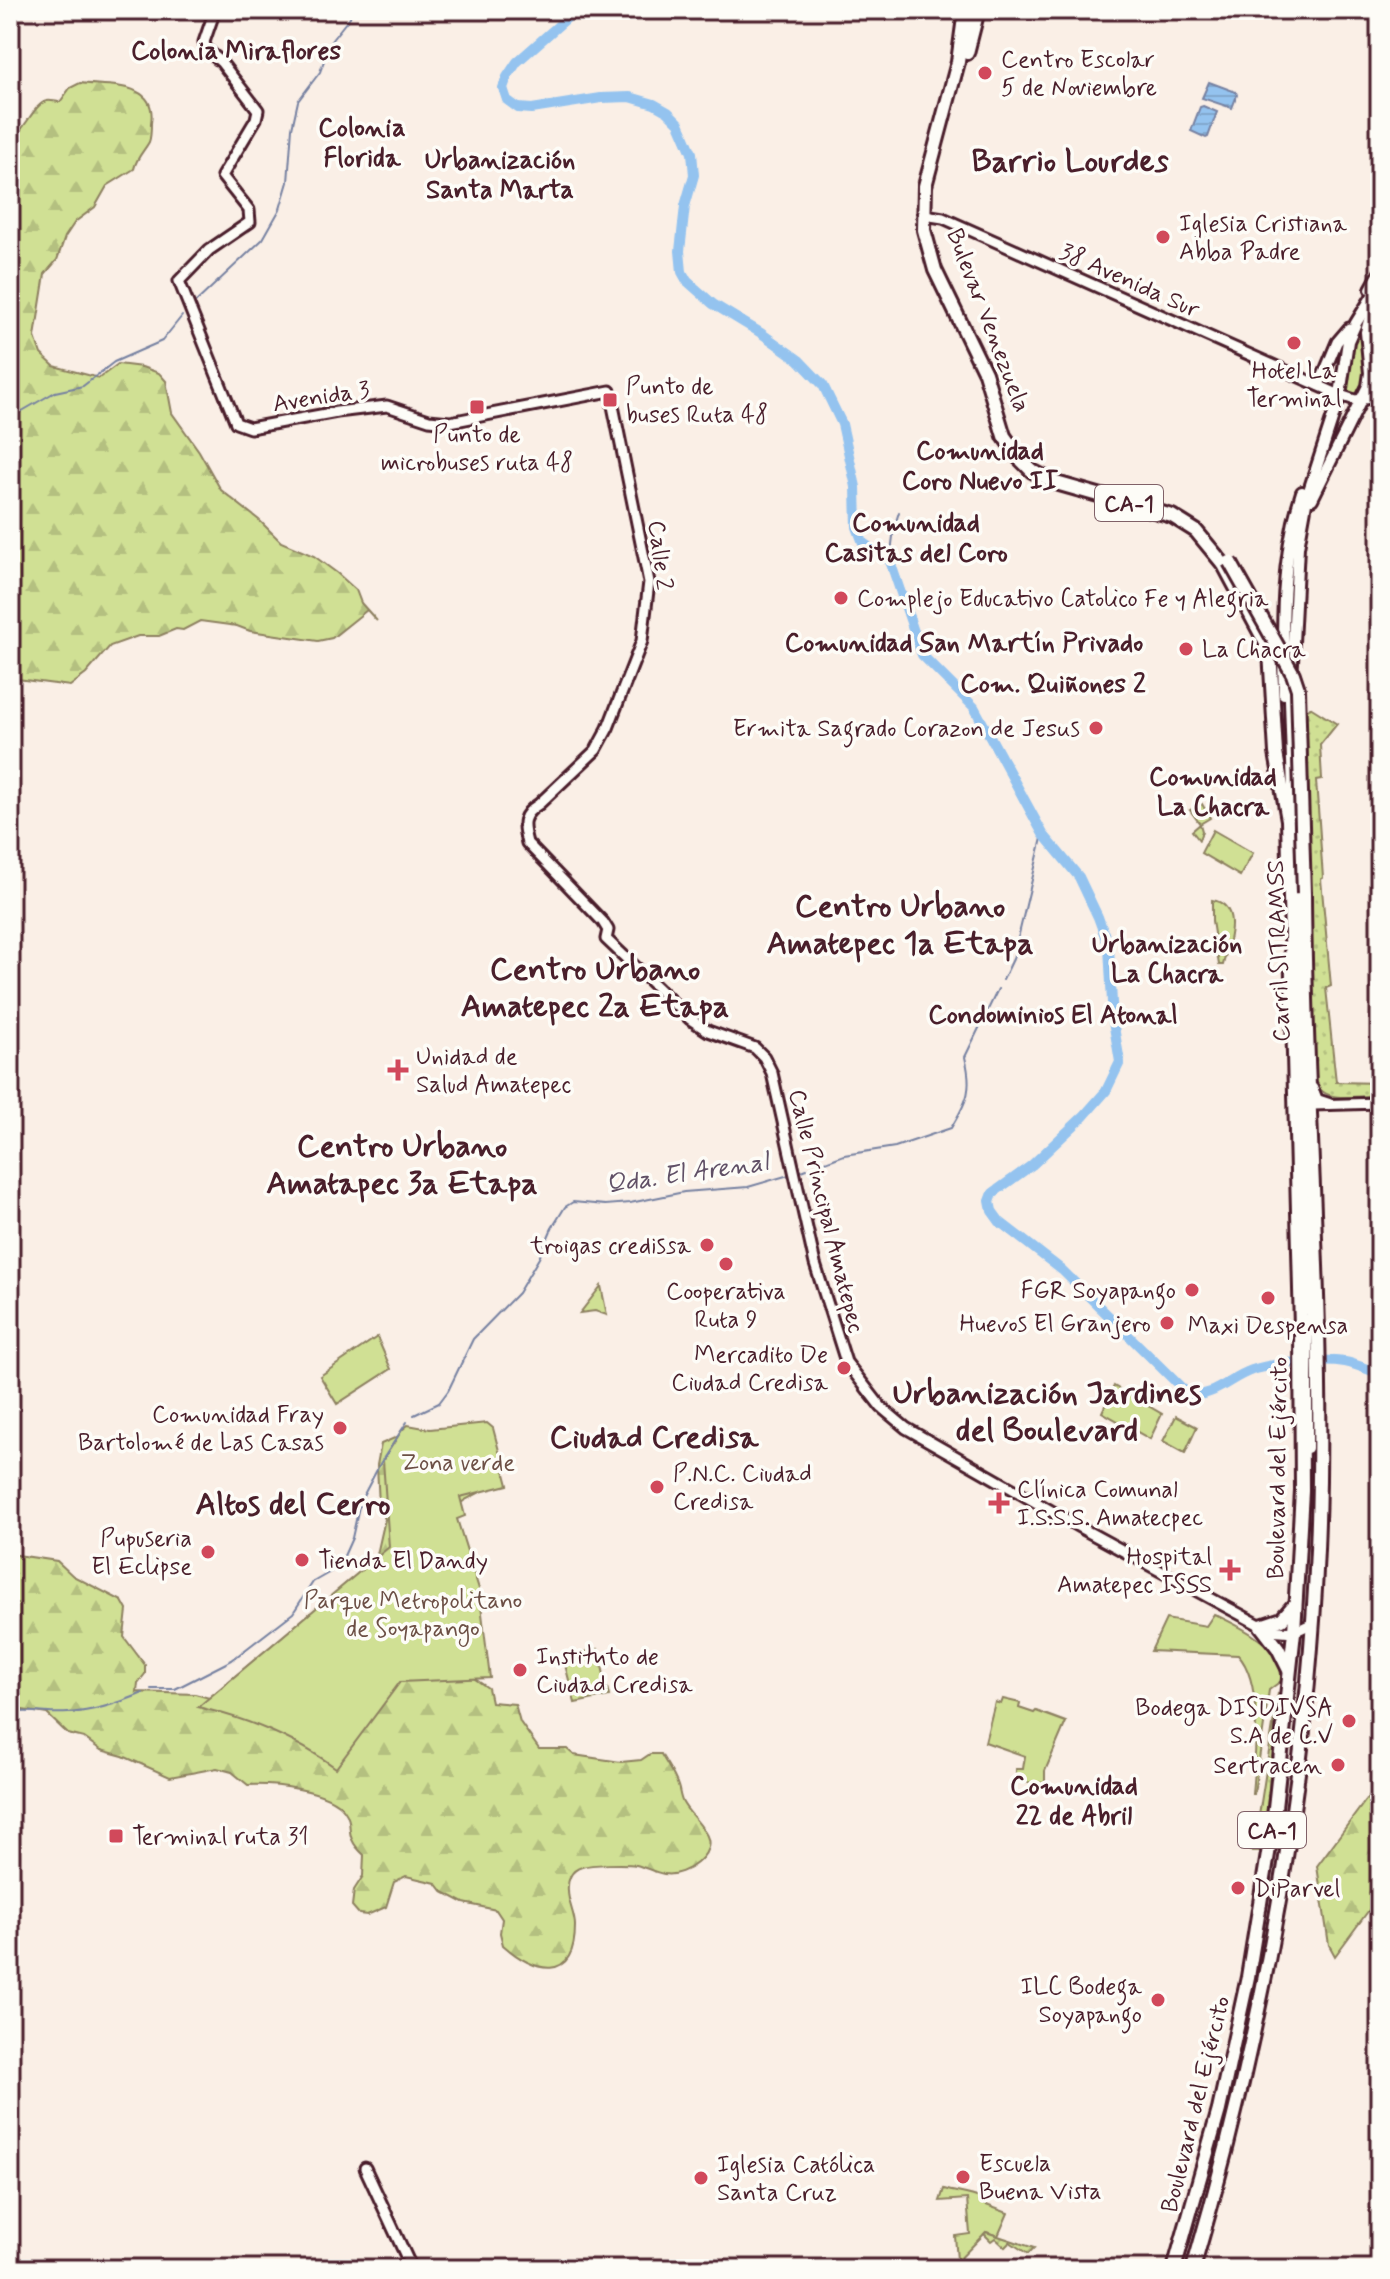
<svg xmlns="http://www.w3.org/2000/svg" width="1390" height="2279" font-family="Mynerve,sans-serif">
<defs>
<pattern id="grass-dots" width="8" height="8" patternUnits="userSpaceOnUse" patternTransform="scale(2)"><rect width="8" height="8" fill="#d0e094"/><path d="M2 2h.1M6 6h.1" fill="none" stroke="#b4c080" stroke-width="1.8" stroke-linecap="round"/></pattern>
<pattern id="forest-firs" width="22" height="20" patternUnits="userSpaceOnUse" patternTransform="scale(2)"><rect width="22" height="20" fill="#d0e094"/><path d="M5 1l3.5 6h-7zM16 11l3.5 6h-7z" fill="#b4c080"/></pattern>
<pattern id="garden-furrows" width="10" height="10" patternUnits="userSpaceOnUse" patternTransform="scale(2)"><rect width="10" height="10" fill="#d0e094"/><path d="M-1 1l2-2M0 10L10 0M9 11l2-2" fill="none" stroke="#b4c080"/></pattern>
<pattern id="water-rules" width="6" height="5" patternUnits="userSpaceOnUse" patternTransform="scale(2)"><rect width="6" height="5" fill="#94c3ef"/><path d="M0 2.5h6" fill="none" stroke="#81a7cd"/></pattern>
</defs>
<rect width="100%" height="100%" fill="#faefe6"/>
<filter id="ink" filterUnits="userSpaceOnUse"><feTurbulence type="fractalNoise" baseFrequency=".0125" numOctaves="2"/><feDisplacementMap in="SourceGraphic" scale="16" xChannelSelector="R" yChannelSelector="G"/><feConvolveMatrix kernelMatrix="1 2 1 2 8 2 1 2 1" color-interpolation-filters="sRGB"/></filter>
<g filter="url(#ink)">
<g fill="url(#grass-dots)" stroke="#8d8060" stroke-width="2">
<path d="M1310,707L1337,724L1320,745L1322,779L1316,780L1323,878L1321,879L1331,986L1326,988L1336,1082L1380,1083V1095C1361,1095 1323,1105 1316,1082L1303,716Z"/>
<path d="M1278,1693L1263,1851H1250V1848H1254Z"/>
</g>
<g fill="url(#forest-firs)" stroke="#8d8060" stroke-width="2">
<path d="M80,83C107,87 158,80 151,123C151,129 151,137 149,142C144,151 136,158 134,169L107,186L95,207L75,222L65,237L57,260L45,274L35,337L41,354L54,366L99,378L118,364L142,367L159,373L166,381L172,413L199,451L221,490L259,520L281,542L314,556L337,573L356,590L361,603L377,621L367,610L332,638L318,641L250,631L237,626L200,621L183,630L176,629L159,636H138L110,646L86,674L70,686L10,678V140C25,132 33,104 47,101C51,100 55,102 60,102L70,88Z"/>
<path d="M401,1435L490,1487L465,1500L452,1510L475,1679L488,1688L491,1702L515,1704L520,1722L539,1749H567L574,1755L621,1762L641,1760L650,1754H661C667,1765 674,1774 678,1786C680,1792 680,1798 683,1803C695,1824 725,1839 697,1863C689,1870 675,1876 664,1874C655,1873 645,1867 636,1865C626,1863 591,1864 582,1867C571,1870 567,1880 568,1891C568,1903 575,1914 575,1926C575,1984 534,1973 503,1945L500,1933L502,1919L496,1910L464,1903L443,1892L436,1883L406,1876L394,1882L386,1907L367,1915L359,1914L352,1906L354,1890L363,1876L364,1855C341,1834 356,1826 344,1810C329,1789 273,1784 248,1785L232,1772L217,1768L170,1777L123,1756L101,1750L84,1738L68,1734L47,1714L10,1708V1554L57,1561L73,1576L122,1601L127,1610L124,1637L145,1665V1674L138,1683L137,1692L195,1694L209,1698L376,1559L385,1519L379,1506L377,1465L381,1444Z"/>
<path d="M1380,1781V1895L1335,1956L1329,1945L1317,1866Z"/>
</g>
<g fill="#d0e094" stroke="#8d8060" stroke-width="2">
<path d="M1372,301C1371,323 1374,383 1357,397L1346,395C1333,368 1359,325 1372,301Z"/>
<path d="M1202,804L1210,818L1200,824L1202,831L1199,840L1192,831L1200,824L1190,810Z"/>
<path d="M1213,830L1253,853L1240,876L1201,853Z"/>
<path d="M1212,900C1243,905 1228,944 1223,965H1219L1212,921Z"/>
<path d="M601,1286L607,1315L595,1311L580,1313Z"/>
<path d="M377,1337L391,1369L337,1404L320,1376Z"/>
<path d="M1114,1386L1162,1414L1150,1439L1102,1412Z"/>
<path d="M1176,1416L1197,1427L1185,1453L1163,1441Z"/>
<path d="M487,1423L493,1428L508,1485L460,1497L465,1516L457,1519L479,1589L490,1678L400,1682L336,1768C295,1738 248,1719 198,1707L389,1547L383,1460L402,1430L408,1425L430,1429Z"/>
<path d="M1214,1614C1241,1627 1283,1645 1281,1681L1269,1690L1254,1794H1252C1255,1757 1264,1683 1238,1655L1151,1651L1166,1619L1206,1626Z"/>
<path d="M598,1649L609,1696L575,1703L563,1657Z"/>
<path d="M1003,1699L1020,1703L1019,1708L1034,1713L1036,1711L1066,1722L1045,1771V1783L1016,1782V1769H1023L1025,1756L985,1742L995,1702L1001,1704Z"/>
<path d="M944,2189C957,2193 968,2193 982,2199L981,2203L1008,2213L998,2236L986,2232L950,2269H944L942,2262L957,2260L955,2236L970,2234L967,2199L940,2201Z"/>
</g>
<path fill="url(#garden-furrows)" stroke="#8d8060" stroke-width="2" d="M986,2232L1034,2248L1028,2254L1010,2242L1005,2247L995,2238L991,2241L984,2234Z"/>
<g fill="url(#water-rules)" stroke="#7681a1" stroke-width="2">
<path d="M1209,82L1236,92L1237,95L1232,108L1202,98Z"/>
<path d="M1203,106L1217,112L1208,137L1206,138L1191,131L1200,107Z"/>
</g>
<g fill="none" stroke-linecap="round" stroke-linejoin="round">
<g stroke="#7681a1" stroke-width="2">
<path d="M196,302L263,239L280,209L288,182L292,128L298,101L320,72L331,41L350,17L351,10"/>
<path d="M10,418L55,392L83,386L114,362L162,341L182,316"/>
<path d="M890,561L894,528L899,512"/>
<path d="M1003,980L1013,959L1043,834"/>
<path d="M815,1166L844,1155L895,1147L951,1128C968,1100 973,1089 965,1057L998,989"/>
<path d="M799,1172L807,1169"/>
<path d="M414,1415L439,1403L448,1391L473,1339L518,1293L539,1258L552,1228L565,1207L573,1202L605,1205L630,1203L684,1192L748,1187L789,1175"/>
<path d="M151,1689H175L232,1660L293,1613L313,1582L339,1567L352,1538L360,1502L381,1462L407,1422"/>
<path d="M10,1713C30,1709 48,1715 68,1713C94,1711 120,1703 143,1693"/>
</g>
<path stroke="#94c3ef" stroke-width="10" d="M576,10L517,62L507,77L503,88L507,100L518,108L532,109L601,98L630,97L654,104L668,112L679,123L692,153L694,175L685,206L680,251L682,272L687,281L713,304L761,333L799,360L823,385L842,424L856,487L857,527L863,543L890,561L922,655L974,707L1043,834L1079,877L1098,917L1109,947L1113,1021L1120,1062L1106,1091L1084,1116L1032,1165L993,1193L990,1201L992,1211L1000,1222L1062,1270L1189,1395C1215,1397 1229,1378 1252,1370C1275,1363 1320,1358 1345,1362C1356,1364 1369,1370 1380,1374"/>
<defs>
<g id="secondary">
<path d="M215,10L204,42L206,49L221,62L258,110L256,119L222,176L249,210L250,222L209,250L179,281L236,423L250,428L337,412L387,406L429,420L450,422L610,391L649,582L642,641L608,728L596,750L539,804C521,815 522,824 527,843L603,922L608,930L606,939L690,1019L708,1031L755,1048L764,1057L772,1073L815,1264L846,1362L881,1407L906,1428L1081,1528L1269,1630L1294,1632L1313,1623"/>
<path d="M925,215L943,218L1340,395L1355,400L1380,397"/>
<path d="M1372,354L1380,370"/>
<path d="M1319,385L1337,342L1349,328"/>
<path d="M1304,1109L1313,1105L1380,1103"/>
<path d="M365,2168L412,2269"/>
</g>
<g id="primary">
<path d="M1371,289L1380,273"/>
<path d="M1312,499L1368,386L1370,373L1366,332L1374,301"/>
<path d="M1284,694C1282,627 1281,557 1302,492"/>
<path d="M1312,1088L1317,1100L1329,1104"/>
<path d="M1313,1326L1310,1306L1290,700L1298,547L1307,497L1340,395L1348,341L1356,323L1380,284"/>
<path d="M1307,1448V1320"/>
</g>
<g id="highway">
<path d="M965,10L958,62L925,186L924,230L935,270L985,373L1004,436L1020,459L1032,471L1056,483L1172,516L1196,531L1224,565L1270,651L1276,753L1288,820L1301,1328L1302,1491L1294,1632L1274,1817L1248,1977L1219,2110L1174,2269"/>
<path d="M967,53L978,10"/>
<path d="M1261,1626L1278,1648L1289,1670"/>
<path d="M1261,1626L1282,1619L1295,1604"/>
<path d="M1193,2269C1268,2013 1315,1747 1319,1480C1322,1284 1305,1089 1304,894"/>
</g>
</defs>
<use href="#secondary" stroke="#4a1f2b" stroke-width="15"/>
<use href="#primary" stroke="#4a1f2b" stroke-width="16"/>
<use href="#highway" stroke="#4a1f2b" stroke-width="18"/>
<use href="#secondary" stroke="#fdfcf7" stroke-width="9"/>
<use href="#primary" stroke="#fdfcf7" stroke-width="10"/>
<use href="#highway" stroke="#fdfcf7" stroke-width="12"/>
<defs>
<path id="highway-bridge" d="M1230,562L1293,674L1298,689L1304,894"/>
</defs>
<use href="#highway-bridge" stroke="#4a1f2b" stroke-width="18" stroke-linecap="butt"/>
<use href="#highway-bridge" stroke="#fdfcf7" stroke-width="12"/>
</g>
</g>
<g fill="#d1495b" stroke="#fdfcf7" stroke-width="3">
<circle cx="985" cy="73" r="8"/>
<circle cx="1163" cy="237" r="8"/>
<circle cx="1294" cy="343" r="8"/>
<rect x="602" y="392" width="16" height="16" rx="4"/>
<rect x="469" y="399" width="16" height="16" rx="4"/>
<circle cx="841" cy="598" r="8"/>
<circle cx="1186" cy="649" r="8"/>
<circle cx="1096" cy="728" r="8"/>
<path d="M394 1058h8v8h8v8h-8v8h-8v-8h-8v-8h8z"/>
<circle cx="707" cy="1245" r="8"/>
<circle cx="726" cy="1264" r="8"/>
<circle cx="1192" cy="1290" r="8"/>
<circle cx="1268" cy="1298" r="8"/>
<circle cx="1167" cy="1323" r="8"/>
<circle cx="844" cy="1368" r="8"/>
<circle cx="340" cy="1428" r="8"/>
<circle cx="657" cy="1487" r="8"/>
<path d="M995 1491h8v8h8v8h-8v8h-8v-8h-8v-8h8z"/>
<circle cx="208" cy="1552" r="8"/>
<circle cx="302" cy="1560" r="8"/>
<path d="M1226 1558h8v8h8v8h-8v8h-8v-8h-8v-8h8z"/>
<circle cx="520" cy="1670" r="8"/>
<circle cx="1349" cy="1721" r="8"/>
<circle cx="1338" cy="1765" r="8"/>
<rect x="108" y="1828" width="16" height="16" rx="4"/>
<circle cx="1238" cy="1888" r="8"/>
<circle cx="1158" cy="2000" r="8"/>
<circle cx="963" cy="2177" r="8"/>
<circle cx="701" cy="2178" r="8"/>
</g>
<g text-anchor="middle" stroke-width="7" stroke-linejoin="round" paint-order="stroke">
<g fill="#fdfcf7" stroke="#806168" stroke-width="2">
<rect x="1095" y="485" width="68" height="36" rx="6"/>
<rect x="1238" y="1812" width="68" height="36" rx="6"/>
</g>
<g font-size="22" font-weight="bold" fill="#4a1f2b">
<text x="1129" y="511">CA-1</text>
<text x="1272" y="1838">CA-1</text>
</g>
<g font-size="24" fill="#4a1f2b" stroke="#fdfcf7" text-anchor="start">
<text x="1001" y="67">Centro Escolar<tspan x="1001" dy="28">5 de Noviembre</tspan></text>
<text x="1179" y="231">Iglesia Cristiana<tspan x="1179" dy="28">Abba Padre</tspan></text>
<text x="1294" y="378" text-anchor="middle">Hotel La<tspan x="1294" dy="28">Terminal</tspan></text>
<text x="626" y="394">Punto de<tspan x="626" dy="28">buses Ruta 48</tspan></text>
<text x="477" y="442" text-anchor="middle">Punto de<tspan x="477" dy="28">microbuses ruta 48</tspan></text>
<text x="857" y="606">Complejo Educativo Catolico Fe y Alegria</text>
<text x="1202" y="657">La Chacra</text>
<text x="1080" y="736" text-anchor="end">Ermita Sagrado Corazon de Jesus</text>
<text x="416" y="1064">Unidad de<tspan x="416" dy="28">Salud Amatepec</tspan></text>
<text x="691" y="1253" text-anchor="end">troigas credissa</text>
<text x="1176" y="1298" text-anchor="end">FGR Soyapango</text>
<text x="726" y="1299" text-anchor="middle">Cooperativa<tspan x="726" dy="28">Ruta 9</tspan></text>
<text x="1151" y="1331" text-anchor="end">Huevos El Granjero</text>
<text x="1268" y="1333" text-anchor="middle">Maxi Despensa</text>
<text x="828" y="1362" text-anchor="end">Mercadito De<tspan x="828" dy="28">Ciudad Credisa</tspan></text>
<text x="324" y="1422" text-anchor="end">Comunidad Fray<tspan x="324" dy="28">Bartolomé de Las Casas</tspan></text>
<text x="673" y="1481">P.N.C. Ciudad<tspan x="673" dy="28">Credisa</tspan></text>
<text x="1017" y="1497">Clínica Comunal<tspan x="1017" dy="28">I.S.S.S. Amatecpec</tspan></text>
<text x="192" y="1546" text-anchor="end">Pupuseria<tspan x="192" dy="28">El Eclipse</tspan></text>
<text x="1212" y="1564" text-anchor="end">Hospital<tspan x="1212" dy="28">Amatepec ISSS</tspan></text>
<text x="318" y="1568">Tienda El Dandy</text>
<text x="536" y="1664">Instituto de<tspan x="536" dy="28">Ciudad Credisa</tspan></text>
<text x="1333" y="1715" text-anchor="end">Bodega DISDIVSA<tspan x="1333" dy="28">S.A de C.V</tspan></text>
<text x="1322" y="1773" text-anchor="end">Sertracen</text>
<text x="132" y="1844">Terminal ruta 31</text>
<text x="1254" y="1896">DiParvel</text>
<text x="1142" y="1994" text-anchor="end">ILC Bodega<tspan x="1142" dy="28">Soyapango</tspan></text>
<text x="979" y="2171">Escuela<tspan x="979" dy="28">Buena Vista</tspan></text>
<text x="717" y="2172">Iglesia Católica<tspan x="717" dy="28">Santa Cruz</tspan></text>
</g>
<g font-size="24" fill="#4a1f2b" stroke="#fdfcf7">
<text transform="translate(1130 280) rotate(24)" y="8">38 Avenida Sur</text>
<text transform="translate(989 320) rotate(69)" y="8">Bulevar Venezuela</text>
<text transform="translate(321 396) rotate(-9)" y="8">Avenida 3</text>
<text transform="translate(661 555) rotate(83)" y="8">Calle 2</text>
<text transform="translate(1278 951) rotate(-92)" y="8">Carril SITRAMSS</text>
<text transform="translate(827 1211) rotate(76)" y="8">Calle Principal Amatepec</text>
<text transform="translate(1277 1468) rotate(-89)" y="8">Boulevard del Ejército</text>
<text transform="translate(1195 2104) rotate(-76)" y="8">Boulevard del Ejército</text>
</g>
<g font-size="24" fill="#6c4f45" stroke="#fdfcf7">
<text x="458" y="1470">Zona verde</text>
<text x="413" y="1608">Parque Metropolitano<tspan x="413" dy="28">de Soyapango</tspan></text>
</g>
<g font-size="26" font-weight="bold" fill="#4a1f2b" stroke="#fdfcf7">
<text x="236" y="59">Colonia Miraflores</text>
<text x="362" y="136">Colonia<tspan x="362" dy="30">Florida</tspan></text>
<text x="500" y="168">Urbanización<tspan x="500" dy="30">Santa Marta</tspan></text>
<text x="980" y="459">Comunidad<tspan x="980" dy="30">Coro Nuevo II</tspan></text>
<text x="916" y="531">Comunidad<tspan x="916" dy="30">Casitas del Coro</tspan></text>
<text x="964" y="651">Comunidad San Martín Privado</text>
<text x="1053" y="692">Com. Quiñones 2</text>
<text x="1213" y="785">Comunidad<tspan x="1213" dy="30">La Chacra</tspan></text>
<text x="1167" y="952">Urbanización<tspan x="1167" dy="30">La Chacra</tspan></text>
<text x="1053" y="1023">Condominios El Atonal</text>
<text x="1074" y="1794">Comunidad<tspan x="1074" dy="30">22 de Abril</tspan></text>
</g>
<g font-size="26" font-style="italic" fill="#605066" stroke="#fdfcf7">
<text transform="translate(687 1172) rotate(-8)" y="9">Qda. El Arenal</text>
</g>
<g font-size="32" font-weight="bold" fill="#4a1f2b" stroke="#fdfcf7">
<text x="1070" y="171">Barrio Lourdes</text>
<text x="900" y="916">Centro Urbano<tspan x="900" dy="37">Amatepec 1a Etapa</tspan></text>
<text x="595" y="979">Centro Urbano<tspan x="595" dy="37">Amatepec 2a Etapa</tspan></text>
<text x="402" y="1156">Centro Urbano<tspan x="402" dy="37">Amatapec 3a Etapa</tspan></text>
<text x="1047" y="1403">Urbanización Jardines<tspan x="1047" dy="37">del Boulevard</tspan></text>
<text x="654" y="1447">Ciudad Credisa</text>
<text x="293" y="1514">Altos del Cerro</text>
</g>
</g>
<rect width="1390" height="2279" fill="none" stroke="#fdfcf7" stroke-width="40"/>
<rect x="20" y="20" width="1350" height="2239" fill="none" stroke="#4a1f2b" stroke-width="3" filter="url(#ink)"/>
</svg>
